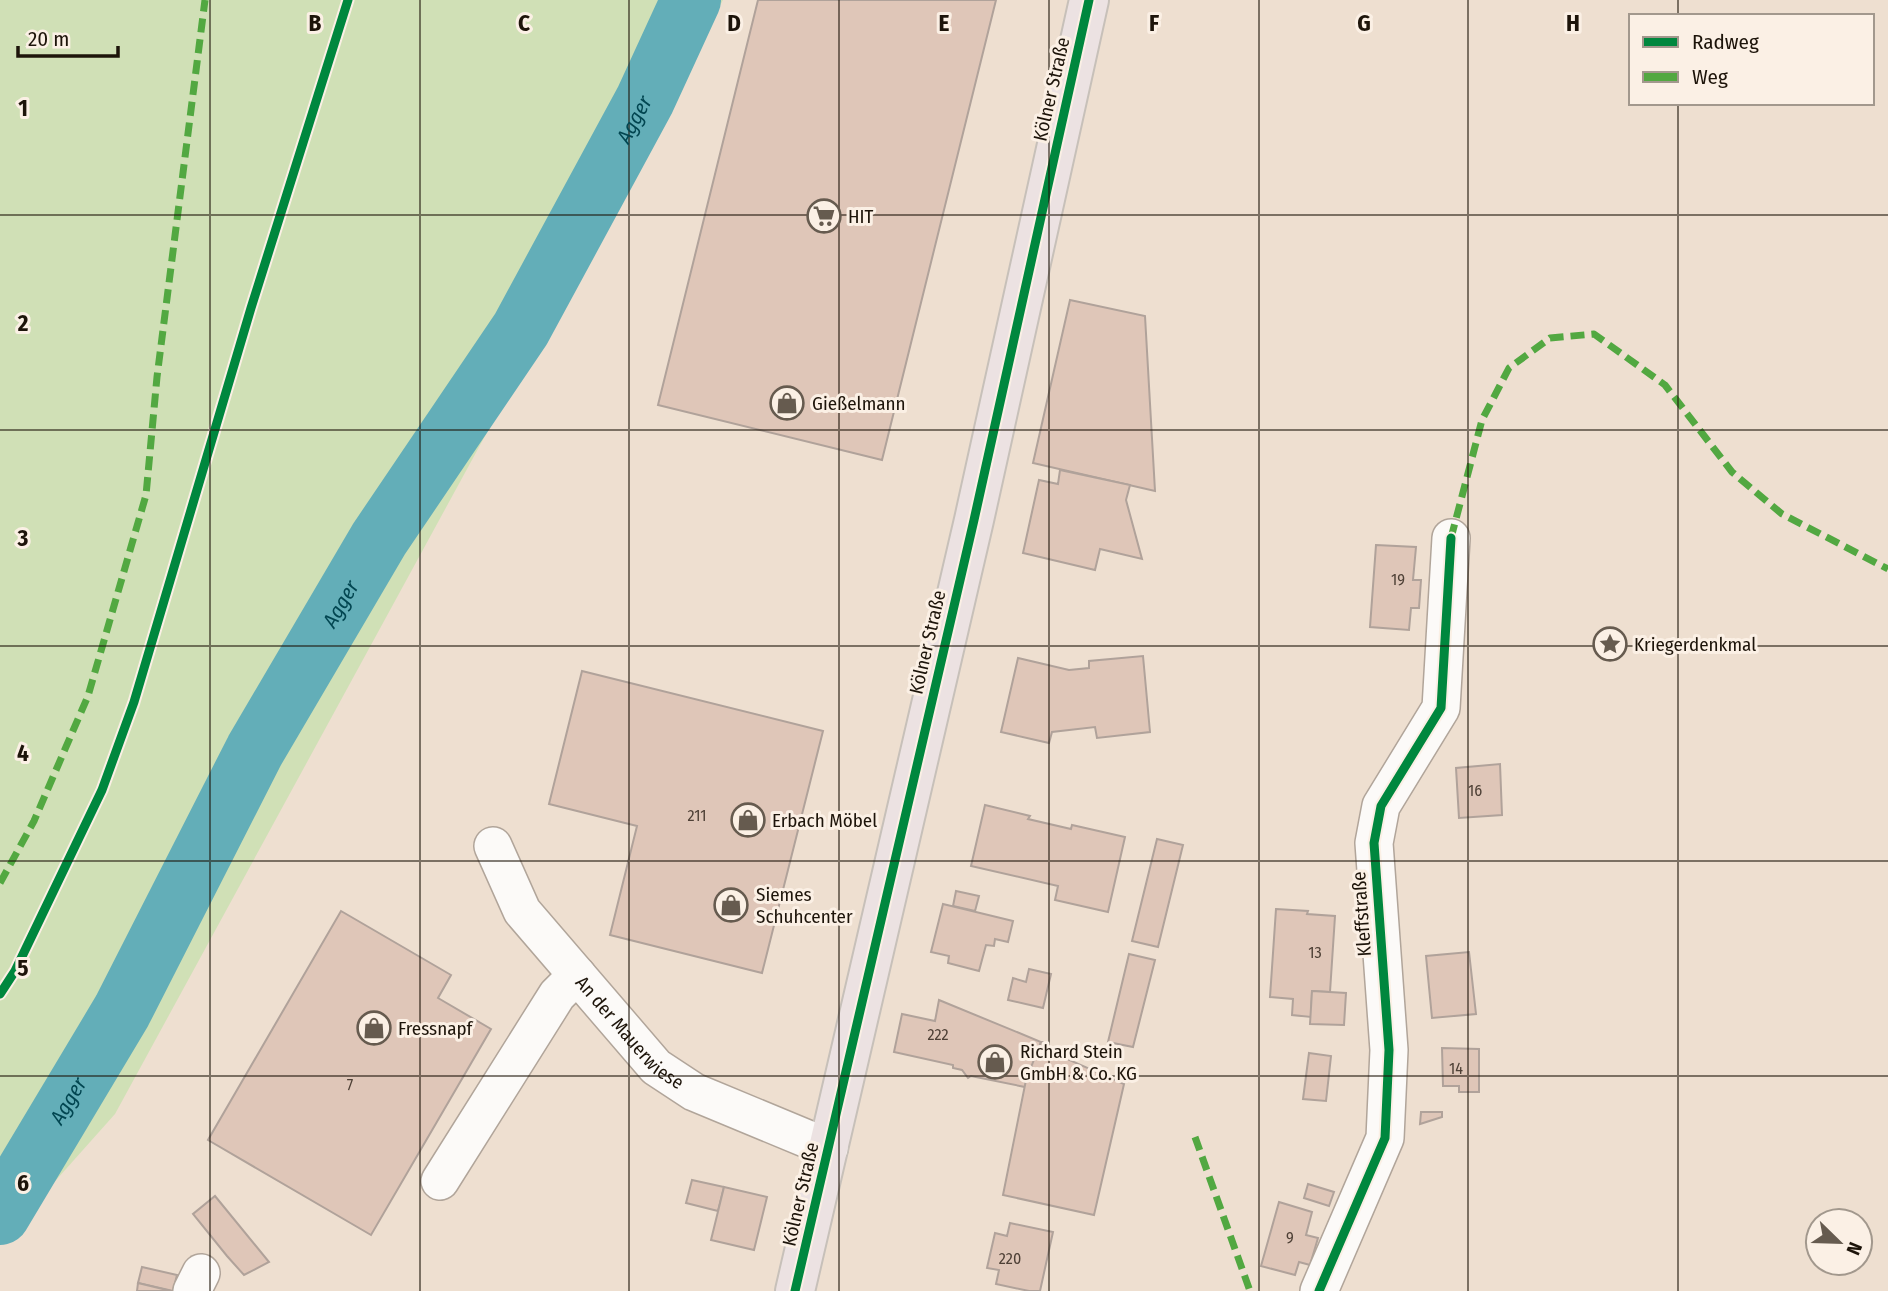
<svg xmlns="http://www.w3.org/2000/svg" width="1888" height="1291" font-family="'Fira Sans Condensed',sans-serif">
<rect width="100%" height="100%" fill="#eedfd0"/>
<path fill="#d0e0b6" d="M0,0H723L115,1114L0,1243Z"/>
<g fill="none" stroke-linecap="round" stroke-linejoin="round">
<path stroke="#63aeb8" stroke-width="60" id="s1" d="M0,1215L122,1011L255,750L379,539L521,329L645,100L691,0"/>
</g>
<g fill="#dfc6b8" stroke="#b0a29a" stroke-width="2">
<path d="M758,0H996L882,460L658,405Z"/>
<path d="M1070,300L1145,316L1155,491L1033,463Z"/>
<path d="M1060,470L1130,485L1126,500L1142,559L1100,549L1095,570L1023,553L1039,480L1058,484Z"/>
<path d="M1376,545L1416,547L1413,580H1421L1419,608H1411L1409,630L1370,627Z"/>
<path d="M1143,656L1150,732L1097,738L1095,727L1052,732L1049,743L1001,732L1018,658L1069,670L1089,668V661Z"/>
<path d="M582,671L823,731L762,973L610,935L637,826L549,804Z"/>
<path d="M1500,764L1502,815L1459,818L1456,768Z"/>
<path d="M985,805L1030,816L1028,819L1071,829L1072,825L1125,837L1108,912L1055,900L1058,886L971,866Z"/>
<path d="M1157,839L1183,845L1158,947L1132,941Z"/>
<path d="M956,891L979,896L975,911L953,906Z"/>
<path d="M943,904L1013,921L1008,942L995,939L994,946L986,945L979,971L948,963L949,956L931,952Z"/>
<path d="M1276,909L1308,911L1307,914L1335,916L1330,992L1312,991L1311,1017L1292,1015L1293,999L1270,997Z"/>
<path d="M341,911L451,975L438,998L491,1029L371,1235L208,1140Z"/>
<path d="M1469,952L1476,1014L1432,1018L1426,956Z"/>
<path d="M1129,954L1155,960L1133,1047L1108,1042Z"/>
<path d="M1029,969L1051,974L1043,1008L1008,1000L1013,978L1026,982Z"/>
<path d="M1312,991L1346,993L1344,1025L1310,1024Z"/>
<path d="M939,1000L1041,1042L1025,1087L971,1076L968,1078L962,1070L953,1068V1065L894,1052L902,1014L935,1021Z"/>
<path d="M1041,1042H1043L1042,1048L1124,1084L1094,1215L1003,1195L1026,1080Z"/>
<path d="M1442,1048L1479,1049V1092H1459V1086H1443Z"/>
<path d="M1309,1053L1331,1056L1326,1101L1303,1099Z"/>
<path d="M1421,1112H1442V1117L1420,1124Z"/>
<path d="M692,1180L724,1187L718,1211L686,1203Z"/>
<path d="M1308,1184L1334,1192L1329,1206L1304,1198Z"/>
<path d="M724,1187L767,1197L754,1250L711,1240Z"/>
<path d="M215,1196L269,1262L244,1275L227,1256L193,1214Z"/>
<path d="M1279,1202L1312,1212L1306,1235L1318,1238L1310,1265L1299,1262L1295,1275L1261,1266Z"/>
<path d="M1010,1223L1053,1232L1040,1291H1029L996,1284L999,1270L987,1268L995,1233L1007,1236Z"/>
<path d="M142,1267L177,1275L173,1291L138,1283Z"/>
<path d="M138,1283L171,1291H137Z"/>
</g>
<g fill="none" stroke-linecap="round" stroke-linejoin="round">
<defs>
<g id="minor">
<path id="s2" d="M493,846L522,911L656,1067L694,1092L829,1148"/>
<path d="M440,1181L557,995L577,975"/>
<path d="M192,1291L201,1273"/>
<path d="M1319,1291L1385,1138L1389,1050L1374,843L1381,806L1441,708L1451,538"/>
</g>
<path id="major" d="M795,1291L974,520L1089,0"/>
</defs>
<use href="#minor" stroke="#b1a59a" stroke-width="40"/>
<use href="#major" stroke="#c7c0b9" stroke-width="42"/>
<use href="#minor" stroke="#fcfaf8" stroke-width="37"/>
<use href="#major" stroke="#ece2e2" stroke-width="38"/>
<g stroke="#52a841" stroke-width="7" stroke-dasharray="14 7" stroke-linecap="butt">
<path d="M1451,538L1482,420L1509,368L1550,338L1594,334L1665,385L1732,472L1782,514L1888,569"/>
<path d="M0,883L34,821L88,696L146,495L157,377L205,0"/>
<path d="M1195,1137L1250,1291"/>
</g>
<defs>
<g id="cycleway">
<path d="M0,994L15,971L102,790L134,702L251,308L348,0"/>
<path d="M795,1291L974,520L1089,0"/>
<path d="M1319,1291L1385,1138L1389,1050L1374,843L1381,806L1441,708L1451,538"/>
</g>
</defs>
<use href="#cycleway" stroke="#fbf0e5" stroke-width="13"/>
<use href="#cycleway" stroke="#00873e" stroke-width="9"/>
</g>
<path fill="none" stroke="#1d140a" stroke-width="2" stroke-opacity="0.55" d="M210,0V1291M420,0V1291M629,0V1291M839,0V1291M1049,0V1291M1259,0V1291M1468,0V1291M1678,0V16M1678,103V1291M0,215H1888M0,430H1888M0,646H1888M0,861H1888M0,1076H1888"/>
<defs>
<symbol id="supermarket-ring" viewBox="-11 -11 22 22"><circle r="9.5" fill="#fbf0e5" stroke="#665b4f" stroke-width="1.5"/><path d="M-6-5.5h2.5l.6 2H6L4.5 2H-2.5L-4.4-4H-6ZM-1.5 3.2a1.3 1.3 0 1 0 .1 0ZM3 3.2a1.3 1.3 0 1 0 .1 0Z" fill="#665b4f"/></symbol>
<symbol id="shop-ring" viewBox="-11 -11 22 22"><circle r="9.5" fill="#fbf0e5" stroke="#665b4f" stroke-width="1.5"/><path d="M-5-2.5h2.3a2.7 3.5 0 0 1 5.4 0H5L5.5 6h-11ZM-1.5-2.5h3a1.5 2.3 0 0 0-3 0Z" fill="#665b4f"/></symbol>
<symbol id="sight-ring" viewBox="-11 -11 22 22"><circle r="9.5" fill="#fbf0e5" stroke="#665b4f" stroke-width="1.5"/><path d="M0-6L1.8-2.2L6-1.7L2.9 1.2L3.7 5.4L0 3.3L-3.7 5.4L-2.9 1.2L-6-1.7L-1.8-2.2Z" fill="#665b4f"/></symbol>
</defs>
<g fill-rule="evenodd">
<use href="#supermarket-ring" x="805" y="197" width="38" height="38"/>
<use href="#shop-ring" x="768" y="384" width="38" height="38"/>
<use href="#sight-ring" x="1591" y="625" width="38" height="38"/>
<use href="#shop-ring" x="729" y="801" width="38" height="38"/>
<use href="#shop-ring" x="712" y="886" width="38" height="38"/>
<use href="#shop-ring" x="355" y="1009" width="38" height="38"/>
<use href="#shop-ring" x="976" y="1043" width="38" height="38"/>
</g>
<g text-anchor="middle" stroke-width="6" stroke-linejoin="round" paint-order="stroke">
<g font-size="16" fill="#4e4036">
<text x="1398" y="585">19</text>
<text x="1475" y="796">16</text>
<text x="697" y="821">211</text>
<text x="1315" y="958">13</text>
<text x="938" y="1040">222</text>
<text x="1456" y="1074">14</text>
<text x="350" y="1090">7</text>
<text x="1290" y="1243">9</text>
<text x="1010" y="1264">220</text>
</g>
<g font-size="19" fill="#1d140a" stroke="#fbf0e5">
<text transform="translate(1051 89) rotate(-77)" y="7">Kölner Straße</text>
<text transform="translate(927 642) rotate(-77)" y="7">Kölner Straße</text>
<text transform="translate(1361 914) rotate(-94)" y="7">Kleffstraße</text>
<text dy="7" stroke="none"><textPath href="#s2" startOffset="234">An der Mauerwiese</textPath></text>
<text transform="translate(800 1194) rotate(-77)" y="7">Kölner Straße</text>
</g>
<g font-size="19" fill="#1d140a" stroke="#fbf0e5" text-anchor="start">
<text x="848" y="223">HIT</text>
<text x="812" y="410">Gießelmann</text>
<text x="1634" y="651">Kriegerdenkmal</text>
<text x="772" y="827">Erbach Möbel</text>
<text x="756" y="901">Siemes<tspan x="756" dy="22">Schuhcenter</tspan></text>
<text x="398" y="1035">Fressnapf</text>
<text x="1020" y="1058">Richard Stein<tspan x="1020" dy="22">GmbH &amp; Co. KG</tspan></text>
</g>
<g font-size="21" font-style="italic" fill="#024651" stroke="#fbf0e5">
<text dy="7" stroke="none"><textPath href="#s1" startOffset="1267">Agger</textPath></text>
<text dy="7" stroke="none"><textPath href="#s1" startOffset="700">Agger</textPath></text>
<text dy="7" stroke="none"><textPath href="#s1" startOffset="133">Agger</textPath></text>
</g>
</g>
<g font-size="23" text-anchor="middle" font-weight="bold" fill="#1d140a" stroke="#fbf0e5" stroke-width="6" stroke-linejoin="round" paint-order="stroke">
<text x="315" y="31">B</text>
<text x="524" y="31">C</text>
<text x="734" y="31">D</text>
<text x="944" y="31">E</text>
<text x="1154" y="31">F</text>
<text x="1364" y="31">G</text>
<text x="1573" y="31">H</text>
<text x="23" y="116">1</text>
<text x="23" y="331">2</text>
<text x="23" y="546">3</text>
<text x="23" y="761">4</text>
<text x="23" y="976">5</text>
<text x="23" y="1191">6</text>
</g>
<rect x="1629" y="14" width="245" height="91" fill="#fbf0e5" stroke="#a2988d" stroke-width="2"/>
<rect x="1643" y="37" width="35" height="10" fill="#00873e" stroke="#a2988d" stroke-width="2"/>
<text x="1692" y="49" font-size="21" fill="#1d140a">Radweg</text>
<rect x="1643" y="72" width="35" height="10" fill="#52a841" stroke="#a2988d" stroke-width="2"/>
<text x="1692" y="84" font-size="21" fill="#1d140a">Weg</text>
<g transform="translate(1839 1242) rotate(113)"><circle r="33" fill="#fbf0e5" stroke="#a2988d" stroke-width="2"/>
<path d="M0-5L12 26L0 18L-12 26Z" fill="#665b4f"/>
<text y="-10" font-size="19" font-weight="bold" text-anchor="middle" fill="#1d140a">N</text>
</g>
<path d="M18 46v10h100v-10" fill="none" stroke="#1d140a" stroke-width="3.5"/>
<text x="28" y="46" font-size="21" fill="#1d140a" stroke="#fbf0e5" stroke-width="5" paint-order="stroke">20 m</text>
</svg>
